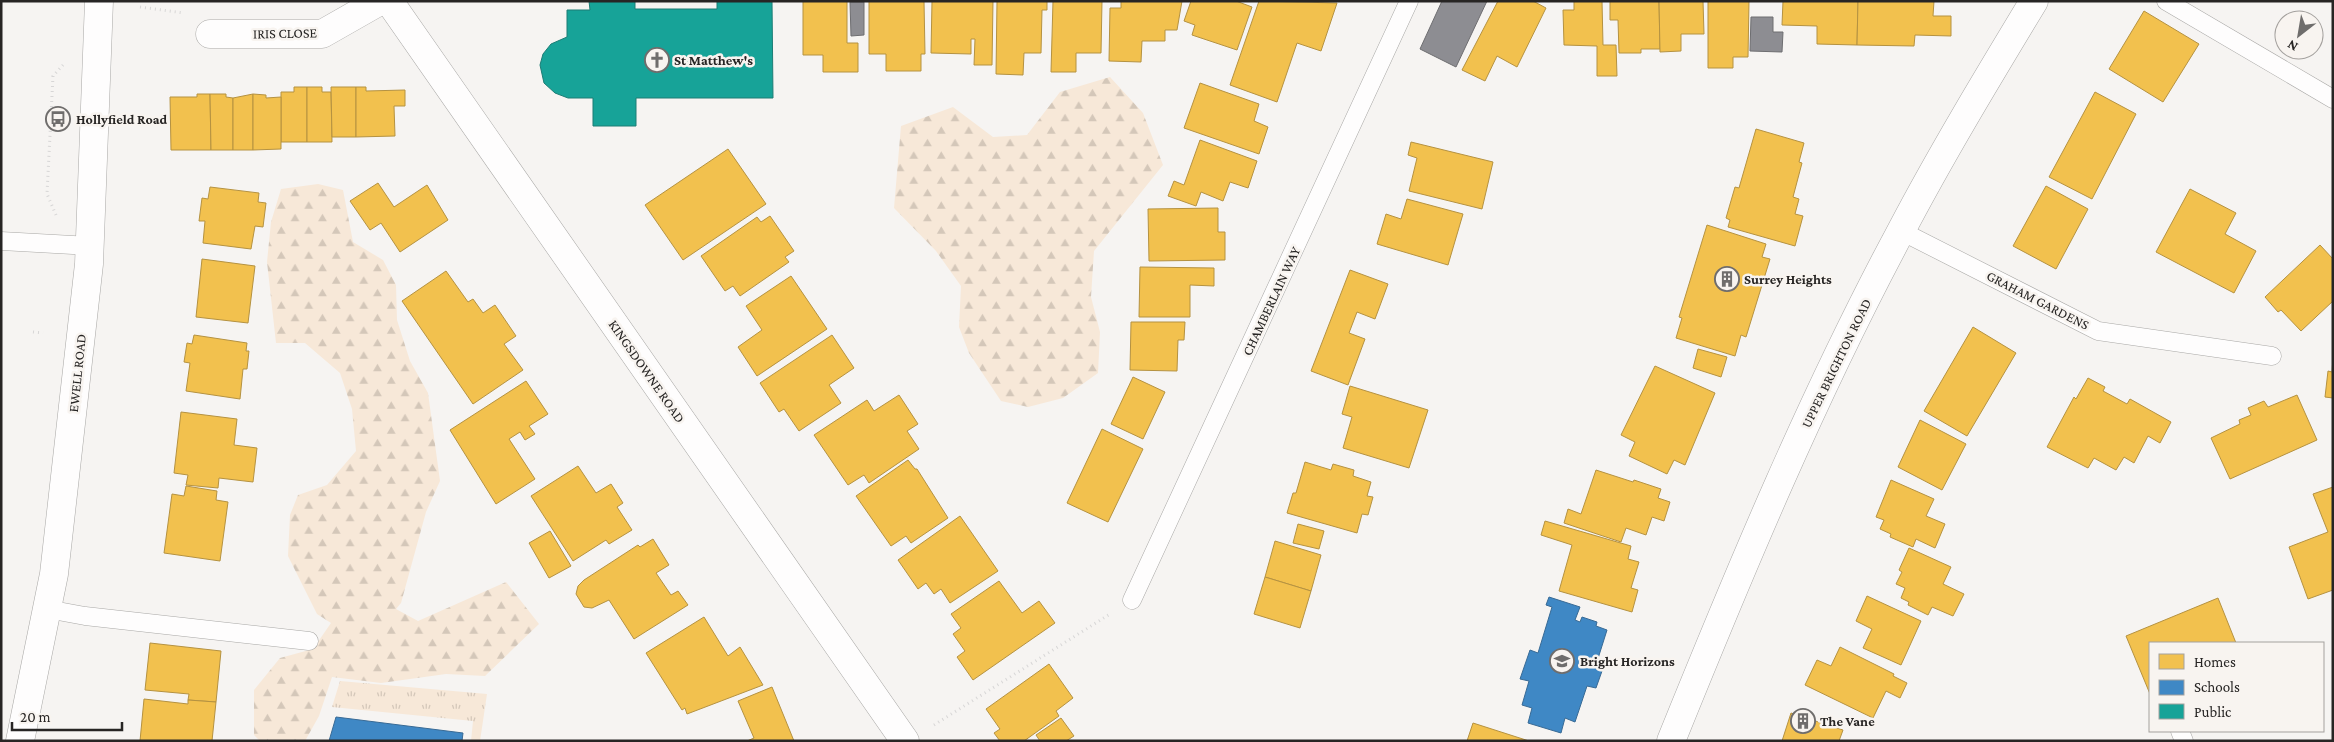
<svg xmlns="http://www.w3.org/2000/svg" width="2334" height="742" font-family="'Crimson Pro',serif">
<defs>
<pattern id="grass-tufts" width="24" height="20" patternUnits="userSpaceOnUse" patternTransform="scale(1.25)"><rect width="24" height="20" fill="#f7e8d8"/><path d="M3 7l-1-3M5 7V3M7 7l1-3M15 17l-1-3M17 17v-4M19 17l1-3" fill="none" stroke="#d4c7b9"/></pattern>
<pattern id="forest-firs" width="22" height="20" patternUnits="userSpaceOnUse" patternTransform="scale(1.25)"><rect width="22" height="20" fill="#f7e8d8"/><path d="M5 1l3.5 6h-7zM16 11l3.5 6h-7z" fill="#d4c7b9"/></pattern>
</defs>
<rect width="100%" height="100%" fill="#f6f4f2"/>
<path fill="url(#grass-tufts)" d="M340,681L487,694L480,741H471L473,721L332,707Z"/>
<g fill="url(#forest-firs)">
<path d="M1110,77L1143,113L1163,165L1094,251L1091,297L1100,332L1098,373L1063,398L1028,407L1001,401L969,353L959,327L961,286L936,251L894,208L901,126L953,107L993,137L1027,135L1060,92Z"/>
<path d="M318,184L343,190L353,242L383,260L396,285L397,320L410,361L428,393L440,481L426,512L401,603L396,609L418,621L506,582L539,624L485,676L446,674L381,683L332,677L319,716L305,741H260L254,735V690L280,658L313,649L331,623L317,614L288,556L290,515L298,495L327,485L356,451L352,409L340,373L305,343H276L267,262L271,222L281,189Z"/>
</g>
<g fill="#f2c14e" stroke="#b59241">
<path d="M803,1H847V43H858V72H823V55H803Z"/>
<path d="M869,1H924L925,54H921V71H886V54H869Z"/>
<path d="M932,1H993L992,65H974L975,39H971V54L931,53Z"/>
<path d="M997,1H1047V10H1042L1041,53H1024L1023,75L996,74Z"/>
<path d="M1053,1H1102L1101,53H1076V72H1051Z"/>
<path d="M1121,1H1182L1177,30H1165V41H1142L1141,62L1109,61L1110,8H1121Z"/>
<path d="M1191,1H1236L1252,7L1237,50L1192,35L1195,25L1184,21Z"/>
<path d="M1259,1L1337,3L1321,51L1297,43L1277,102L1230,85Z"/>
<path d="M1498,1H1533L1546,8L1517,67L1497,56L1485,81L1462,70Z"/>
<path d="M1574,1H1602L1603,45H1616L1617,76H1597V46L1564,45L1563,10H1574Z"/>
<path d="M1610,1H1659L1660,49H1641V53H1619L1618,20H1610Z"/>
<path d="M1659,1H1703L1704,34H1681V51L1660,52Z"/>
<path d="M1708,1H1749L1748,57H1733V68H1708Z"/>
<path d="M1783,1H1858L1857,45L1817,44V26L1782,25Z"/>
<path d="M1858,1H1934L1933,16H1951V36L1915,35L1914,46L1857,45Z"/>
<path d="M2144,11L2199,44L2163,102L2109,69Z"/>
<path d="M1200,83L1259,104L1254,121L1268,127L1259,154L1184,128Z"/>
<path d="M294,87H307V142H281V92H294Z"/>
<path d="M307,87H322V92H331L332,142H307Z"/>
<path d="M331,87H356V137H332Z"/>
<path d="M356,87H366V91L405,90V106H394L395,136L356,137Z"/>
<path d="M2095,92L2136,114L2092,199L2049,177Z"/>
<path d="M197,94H210L211,150H171L170,97H197Z"/>
<path d="M210,94H226V97L233,98V150H211Z"/>
<path d="M253,94V150H233V98Z"/>
<path d="M253,94L266,95V98L281,97V149L253,150Z"/>
<path d="M1756,129L1804,143L1799,162L1802,163L1793,197L1799,199L1795,214L1803,216L1795,246L1728,227L1730,220L1726,218L1735,187L1739,188Z"/>
<path d="M1200,140L1257,161L1248,188L1230,182L1223,201L1201,192L1196,206L1168,196L1174,181L1184,185Z"/>
<path d="M1411,142L1493,162L1482,209L1409,191L1417,158L1408,155Z"/>
<path d="M728,149L766,204L683,260L645,205Z"/>
<path d="M378,183L394,207L427,185L448,220L400,252L381,223L370,230L350,201Z"/>
<path d="M2046,186L2088,209L2056,269L2013,246Z"/>
<path d="M210,187L259,193L258,202L266,203L263,227L255,226L251,249L203,243L205,221H199L202,198L208,199Z"/>
<path d="M2190,189L2236,213L2225,234L2256,251L2234,293L2156,252Z"/>
<path d="M1407,199L1463,214L1448,265L1377,244L1386,214L1401,219Z"/>
<path d="M1218,208V232H1225V260L1149,261L1148,209Z"/>
<path d="M770,216L794,251L785,257L789,262L740,296L733,286L725,291L701,256L757,217L761,222Z"/>
<path d="M1707,225L1766,244L1762,257L1770,259L1746,337L1741,335L1735,356L1676,338L1682,318L1679,317Z"/>
<path d="M2320,245L2333,259V301L2301,331L2281,310L2278,312L2265,297Z"/>
<path d="M202,259L255,266L248,323L196,317Z"/>
<path d="M1140,267L1214,268V286L1190,285V317H1139Z"/>
<path d="M1350,270L1388,284L1375,319L1357,312L1349,333L1365,339L1348,385L1311,371Z"/>
<path d="M446,271L468,302L473,299L483,313L495,305L516,336L504,344L523,370L473,404L402,301Z"/>
<path d="M791,276L827,329L757,376L738,347L762,330L746,306Z"/>
<path d="M1131,322H1185L1184,340H1178L1177,371L1130,370Z"/>
<path d="M1973,327L2016,353L1967,436L1924,411Z"/>
<path d="M194,335L247,343L246,351H249L247,369H243L240,399L186,391L190,363L184,362L187,343L192,344Z"/>
<path d="M832,335L854,368L829,385L841,403L799,431L784,409L779,412L760,383Z"/>
<path d="M1698,349L1727,357L1721,377L1693,368Z"/>
<path d="M2333,357V398L2325,397L2328,371L2332,372Z"/>
<path d="M1655,366L1715,393L1685,465L1674,460L1667,474L1629,456L1635,442L1621,435Z"/>
<path d="M1133,377L1165,392L1143,439L1111,424Z"/>
<path d="M2088,378L2105,387L2103,391L2127,404L2130,399L2171,422L2160,443L2148,436L2134,463L2124,457L2116,470L2094,458L2088,468L2047,447L2074,397L2076,399Z"/>
<path d="M526,381L548,414L529,426L535,434L525,440L520,432L509,439L535,479L496,504L450,430Z"/>
<path d="M1350,386L1428,410L1409,468L1343,448L1352,417L1342,414Z"/>
<path d="M899,395L918,424L907,431L919,449L869,483L864,475L848,485L814,435L867,400L874,411Z"/>
<path d="M2297,395L2317,440L2230,479L2211,438L2240,424L2239,420L2251,415L2248,408L2264,401L2268,407Z"/>
<path d="M181,412L237,419L234,445L257,448L253,482L219,478L218,488L186,485L188,475L174,473Z"/>
<path d="M1920,420L1966,444L1942,490L1898,467Z"/>
<path d="M1102,429L1143,449L1108,522L1067,503Z"/>
<path d="M908,460L915,469H917L948,518L911,543L906,536L891,546L856,496Z"/>
<path d="M1305,462L1331,470L1333,464L1354,470L1353,476L1371,482L1367,496L1373,497L1368,515L1362,514L1357,533L1287,513L1293,493H1296Z"/>
<path d="M578,466L596,493L611,484L623,503L617,507L632,530L609,544L606,540L573,561L531,496Z"/>
<path d="M1596,470L1633,482L1634,480L1661,489L1658,498L1670,502L1664,521L1652,517L1646,535L1626,528L1621,542L1564,523L1568,509L1581,514Z"/>
<path d="M1891,480L1934,499L1926,516L1945,524L1935,548L1916,539L1913,547L1890,537L1891,534L1880,529L1884,520L1876,517Z"/>
<path d="M186,486L217,491L216,500L228,502L220,561L164,553L172,494L184,496Z"/>
<path d="M2333,487V590L2308,599L2289,547L2328,532L2313,494Z"/>
<path d="M960,516L998,571L950,603L941,589L934,594L926,583L918,589L898,560Z"/>
<path d="M1545,521L1631,546L1628,559L1639,562L1631,588L1638,590L1632,612L1559,591L1572,545L1541,535Z"/>
<path d="M1298,524L1324,531L1319,549L1293,543Z"/>
<path d="M550,531L571,566L549,578L529,543Z"/>
<path d="M653,539L669,565L656,573L671,595L678,591L688,605L634,639L609,600L592,608L584,607L576,594L578,586L584,580L638,545L640,547Z"/>
<path d="M1275,541L1321,555L1311,591L1265,577Z"/>
<path d="M1909,548L1951,567L1943,584L1964,594L1953,616L1932,607L1928,615L1908,605L1909,602L1901,598L1905,588L1896,584L1902,572L1899,570Z"/>
<path d="M1265,577L1311,591L1300,628L1254,614Z"/>
<path d="M999,581L1022,613L1039,601L1055,623L973,680L957,657L965,651L953,634L961,628L951,614Z"/>
<path d="M1867,596L1921,621L1901,665L1863,648L1872,629L1856,621Z"/>
<path d="M2218,598L2236,643H2150V694L2126,636Z"/>
<path d="M704,617L728,656L740,647L763,685L687,714L685,708L682,710L646,653Z"/>
<path d="M150,643L221,651L216,702L188,700L189,694L145,690Z"/>
<path d="M1840,647L1894,674L1893,676L1907,683L1900,698L1886,691L1873,718L1805,685L1817,660L1831,666Z"/>
<path d="M1049,664L1073,698L1056,711L1059,716L1024,741H1000L994,733L1000,729L986,709Z"/>
<path d="M772,687L794,741H747L754,738L738,701Z"/>
<path d="M144,699L188,704V700L216,702L212,741H140Z"/>
<path d="M1791,713L1843,730L1839,741H1782Z"/>
<path d="M1061,718L1074,736L1066,741H1040L1036,735Z"/>
<path d="M1473,723L1529,741H1467Z"/>
</g>
<g fill="#3f88c5" stroke="#386a95">
<path d="M1549,597L1580,607L1575,620L1580,622L1582,617L1597,622L1596,626L1607,630L1595,668L1602,671L1596,688L1587,686L1575,722L1565,718L1561,733L1528,723L1532,708L1522,705L1529,681L1520,679L1530,650L1538,653L1552,607L1546,605Z"/>
<path d="M336,717L463,733L462,741H329Z"/>
</g>
<path fill="#17a398" stroke="#1c7d75" d="M589,1H635V9H717V1H772L773,98H636V126H593V98H568L555,93L544,83L540,65L543,54L551,44L567,37V10H590Z"/>
<g fill="#8d8d92" stroke="#6e6e71">
<path d="M1442,1H1487L1456,67L1420,49Z"/>
<path d="M850,2H864V35L851,36Z"/>
<path d="M1751,17H1773V32H1783L1782,52L1750,51Z"/>
</g>
<g fill="none" stroke-linecap="round" stroke-linejoin="round">
<defs>
<g id="service">
<path d="M2166,1L2333,99"/>
<path d="M1901,231L2098,331L2272,356"/>
<path d="M1,241L91,246"/>
<path d="M1132,600L1409,1"/>
<path d="M47,609L85,616L309,641"/>
<path d="M2180,731L2184,741"/>
</g>
<path id="minor" d="M210,34H322L380,1"/>
<g id="primary">
<path d="M389,1L905,741"/>
<path d="M20,741L54,574L89,264L99,1"/>
<path d="M1671,741C1741,568 1813,395 1901,231C1942,153 1988,77 2034,1"/>
</g>
</defs>
<use href="#service" stroke="#a9a8a6" stroke-width="19"/>
<use href="#minor" stroke="#a9a8a6" stroke-width="29"/>
<use href="#primary" stroke="#a9a8a6" stroke-width="29"/>
<g stroke="#d7d6d6" stroke-width="3" stroke-dasharray="1 4" stroke-linecap="butt">
<path d="M140,7L184,13"/>
<path d="M56,215L47,194L53,76L63,65"/>
<path d="M33,332L43,333"/>
<path d="M934,725L1110,614"/>
</g>
<use href="#service" stroke="#fefdfd" stroke-width="18"/>
<use href="#minor" stroke="#fefdfd" stroke-width="28"/>
<use href="#primary" stroke="#fefdfd" stroke-width="28"/>
</g>
<defs>
<symbol id="church-ring" viewBox="-11 -11 22 22"><circle r="9.5" fill="#f8f4f0" stroke="#6f6d6c" stroke-width="1.5"/><path d="M-1.2-6h2.4v3.5h3.3v2.4h-3.3V6h-2.4V-.1h-3.3v-2.4h3.3Z" fill="#6f6d6c"/></symbol>
<symbol id="bus-ring" viewBox="-11 -11 22 22"><circle r="9.5" fill="#f8f4f0" stroke="#6f6d6c" stroke-width="1.5"/><path d="M-5-6H5V4H4V6H2V4H-2V6H-4V4H-5ZM-3.5-4V0h7V-4ZM-3.5 1.2v1.5H-2V1.2ZM2 1.2v1.5H3.5V1.2Z" fill="#6f6d6c"/></symbol>
<symbol id="building-ring" viewBox="-11 -11 22 22"><circle r="9.5" fill="#f8f4f0" stroke="#6f6d6c" stroke-width="1.5"/><path d="M-4-6H4V6H1V3H-1V6H-4ZM-2.5-4.3h1.7v1.8h-1.7ZM.8-4.3h1.7v1.8H.8ZM-2.5-1h1.7V.8h-1.7ZM.8-1h1.7V.8H.8Z" fill="#6f6d6c"/></symbol>
<symbol id="school-ring" viewBox="-11 -11 22 22"><circle r="9.5" fill="#f8f4f0" stroke="#6f6d6c" stroke-width="1.5"/><path d="M0-5L7-2L0 1L-7-2ZM-4 1L0 2.5L4 1V4Q0 6-4 4Z" fill="#6f6d6c"/></symbol>
</defs>
<g fill-rule="evenodd">
<use href="#church-ring" x="643" y="46" width="28" height="28"/>
<use href="#bus-ring" x="44" y="105" width="28" height="28"/>
<use href="#building-ring" x="1713" y="265" width="28" height="28"/>
<use href="#school-ring" x="1548" y="647" width="28" height="28"/>
<use href="#building-ring" x="1789" y="707" width="28" height="28"/>
</g>
<g text-anchor="middle" stroke-width="5" stroke-linejoin="round" paint-order="stroke">
<g font-size="14" fill="#272524" stroke="#f8f4f0">
<text transform="translate(285 33) rotate(-1)" y="5">IRIS CLOSE</text>
<text transform="translate(2038 300) rotate(27)" y="5">GRAHAM GARDENS</text>
<text transform="translate(1271 301) rotate(-65)" y="5">CHAMBERLAIN WAY</text>
<text transform="translate(1836 363) rotate(-64)" y="5">UPPER BRIGHTON ROAD</text>
<text transform="translate(647 371) rotate(55)" y="5">KINGSDOWNE ROAD</text>
<text transform="translate(77 373) rotate(-84)" y="5">EWELL ROAD</text>
</g>
<g font-size="14" font-weight="bold" fill="#272524" stroke="#f8f4f0" text-anchor="start">
<text x="674" y="65">St Matthew's</text>
<text x="76" y="124">Hollyfield Road</text>
<text x="1744" y="284">Surrey Heights</text>
<text x="1580" y="666">Bright Horizons</text>
<text x="1820" y="726">The Vane</text>
</g>
</g>
<rect width="2334" height="742" fill="none" stroke="#272524" stroke-width="5"/>
<rect x="2149" y="642" width="175" height="90" fill="#f8f4f0" stroke="#a4a19e"/>
<rect x="2159" y="654" width="25" height="15" fill="#f2c14e" stroke="#a4a19e"/>
<text x="2194" y="667" font-size="15" fill="#272524">Homes</text>
<rect x="2159" y="680" width="25" height="15" fill="#3f88c5" stroke="#a4a19e"/>
<text x="2194" y="692" font-size="15" fill="#272524">Schools</text>
<rect x="2159" y="704" width="25" height="15" fill="#17a398" stroke="#a4a19e"/>
<text x="2194" y="717" font-size="15" fill="#272524">Public</text>
<g transform="translate(2299 35) rotate(211)"><circle r="24" fill="#f8f4f0" stroke="#a4a19e"/>
<path d="M0-4L9 19L0 12L-9 19Z" fill="#6f6d6c"/>
<text y="-8" font-size="14" font-weight="bold" text-anchor="middle" fill="#272524">N</text>
</g>
<path d="M12 722v8h110v-8" fill="none" stroke="#272524" stroke-width="2.5"/>
<text x="20" y="722" font-size="15" fill="#272524" stroke="#f8f4f0" stroke-width="4" paint-order="stroke">20 m</text>
</svg>
